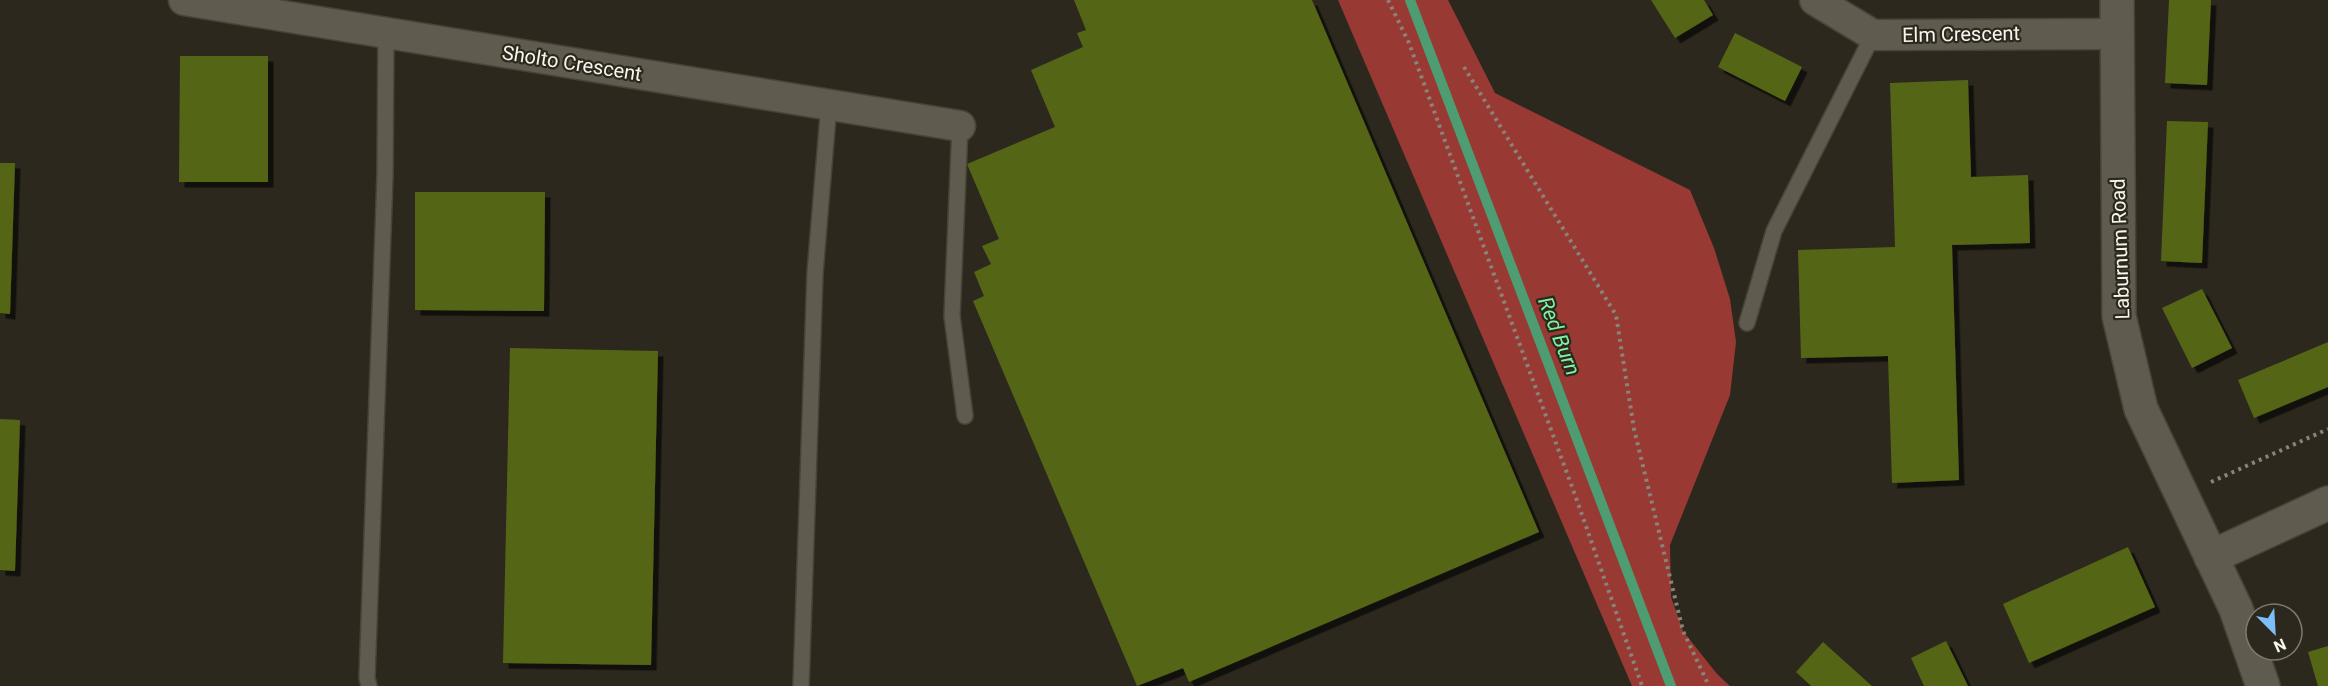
<svg xmlns="http://www.w3.org/2000/svg" width="2328" height="686" font-family="Roboto,sans-serif">
<defs>
<filter id="shadow"><feDropShadow dx="5.5" dy="5.5" stdDeviation="0" flood-color="#0009"/></filter>
</defs>
<rect width="100%" height="100%" fill="#2d281d"/>
<path fill="#983a33" d="M1338,0H1448L1495,93L1690,190L1714,248L1730,299L1736,342L1730,395L1670,545L1671,597L1683,631L1717,674L1730,686H1632Z"/>
<g fill="none" stroke-linecap="round" stroke-linejoin="round">
<path stroke="#4e9c71" stroke-width="10" d="M1410,0L1671,686"/>
</g>
<g fill="#546517" filter="url(#shadow)">
<path d="M1074,0H1312L1539,532L1189,682L1183,668L1137,686L973,301L984,296L974,272L991,264L982,246L999,239L967,164L1055,127L1031,70L1083,47L1077,33L1086,30Z"/>
<path d="M1651,0H1704L1713,15L1675,38Z"/>
<path d="M2169,0H2211L2207,85L2165,83Z"/>
<path d="M1735,33L1802,67L1785,101L1718,67Z"/>
<path d="M180,56H268V182H179Z"/>
<path d="M1968,80L1971,177L2028,175L2030,243L1952,245L1959,480L1892,483L1888,356L1801,358L1798,250L1895,247L1890,83Z"/>
<path d="M2167,121L2208,122L2202,263L2161,261Z"/>
<path d="M0,163H15L10,314L0,313Z"/>
<path d="M415,192H545L544,311L415,310Z"/>
<path d="M2202,289L2232,348L2192,368L2162,308Z"/>
<path d="M2328,342V387L2254,418L2238,380Z"/>
<path d="M510,348L658,351L651,665L503,663Z"/>
<path d="M0,419L20,420L15,571L0,570Z"/>
<path d="M2128,547L2155,607L2029,663L2003,604Z"/>
<path d="M1946,641L1968,686H1924L1911,658Z"/>
<path d="M1823,642L1872,686H1811L1796,672Z"/>
<path d="M2328,646V686H2318L2308,652Z"/>
</g>
<g fill="none" stroke-linecap="round" stroke-linejoin="round">
<defs>
<g id="service">
<path d="M960,126L952,316L965,416"/>
<path d="M1747,323L1774,231L1873,35"/>
<path d="M369,686L367,678L385,176L386,32"/>
<path d="M801,686L815,273L829,104"/>
</g>
<g id="minor">
<path d="M184,0L960,126"/>
<path d="M1815,0L1873,35L2116,34"/>
</g>
<g id="tertiary">
<path d="M2117,0L2119,316L2141,409L2236,609L2263,686"/>
<path d="M2211,557L2328,503"/>
</g>
</defs>
<use href="#service" stroke="#47433a" stroke-width="18"/>
<use href="#minor" stroke="#47433a" stroke-width="33"/>
<use href="#tertiary" stroke="#47433a" stroke-width="36"/>
<g stroke="#88847a" stroke-width="4" stroke-dasharray="3 4.5" stroke-linecap="butt">
<path d="M1388,0L1409,43L1575,495L1642,686"/>
<path d="M1464,67L1616,315L1634,429L1683,631L1709,686"/>
<path d="M2211,482L2328,429"/>
</g>
<use href="#service" stroke="#605b4f" stroke-width="15"/>
<use href="#minor" stroke="#605b4f" stroke-width="30"/>
<use href="#tertiary" stroke="#605b4f" stroke-width="33"/>
</g>
<g text-anchor="middle" stroke-width="4.5" stroke-linejoin="round" paint-order="stroke">
<g font-size="20" fill="#f7f5ed" stroke="#2d281d">
<text transform="translate(1961 34) rotate(-1)" y="7">Elm Crescent</text>
<text transform="translate(572 63) rotate(9)" y="7">Sholto Crescent</text>
<text transform="translate(2120 249) rotate(-92)" y="7">Laburnum Road</text>
</g>
<g font-size="21" font-style="italic" fill="#7cf4a2" stroke="#2d281d">
<text transform="translate(1559 336) rotate(69)" y="7">Red Burn</text>
</g>
</g>
<g transform="translate(2274 632) rotate(156)"><circle r="28" fill="#2d281d" stroke="#7e7a70" stroke-width="1.5"/>
<path d="M0-4.5L10 22L0 15L-10 22Z" fill="#7cbef9"/>
<text y="-9" font-size="16" font-weight="bold" text-anchor="middle" fill="#f7f5ed">N</text>
</g>
</svg>
